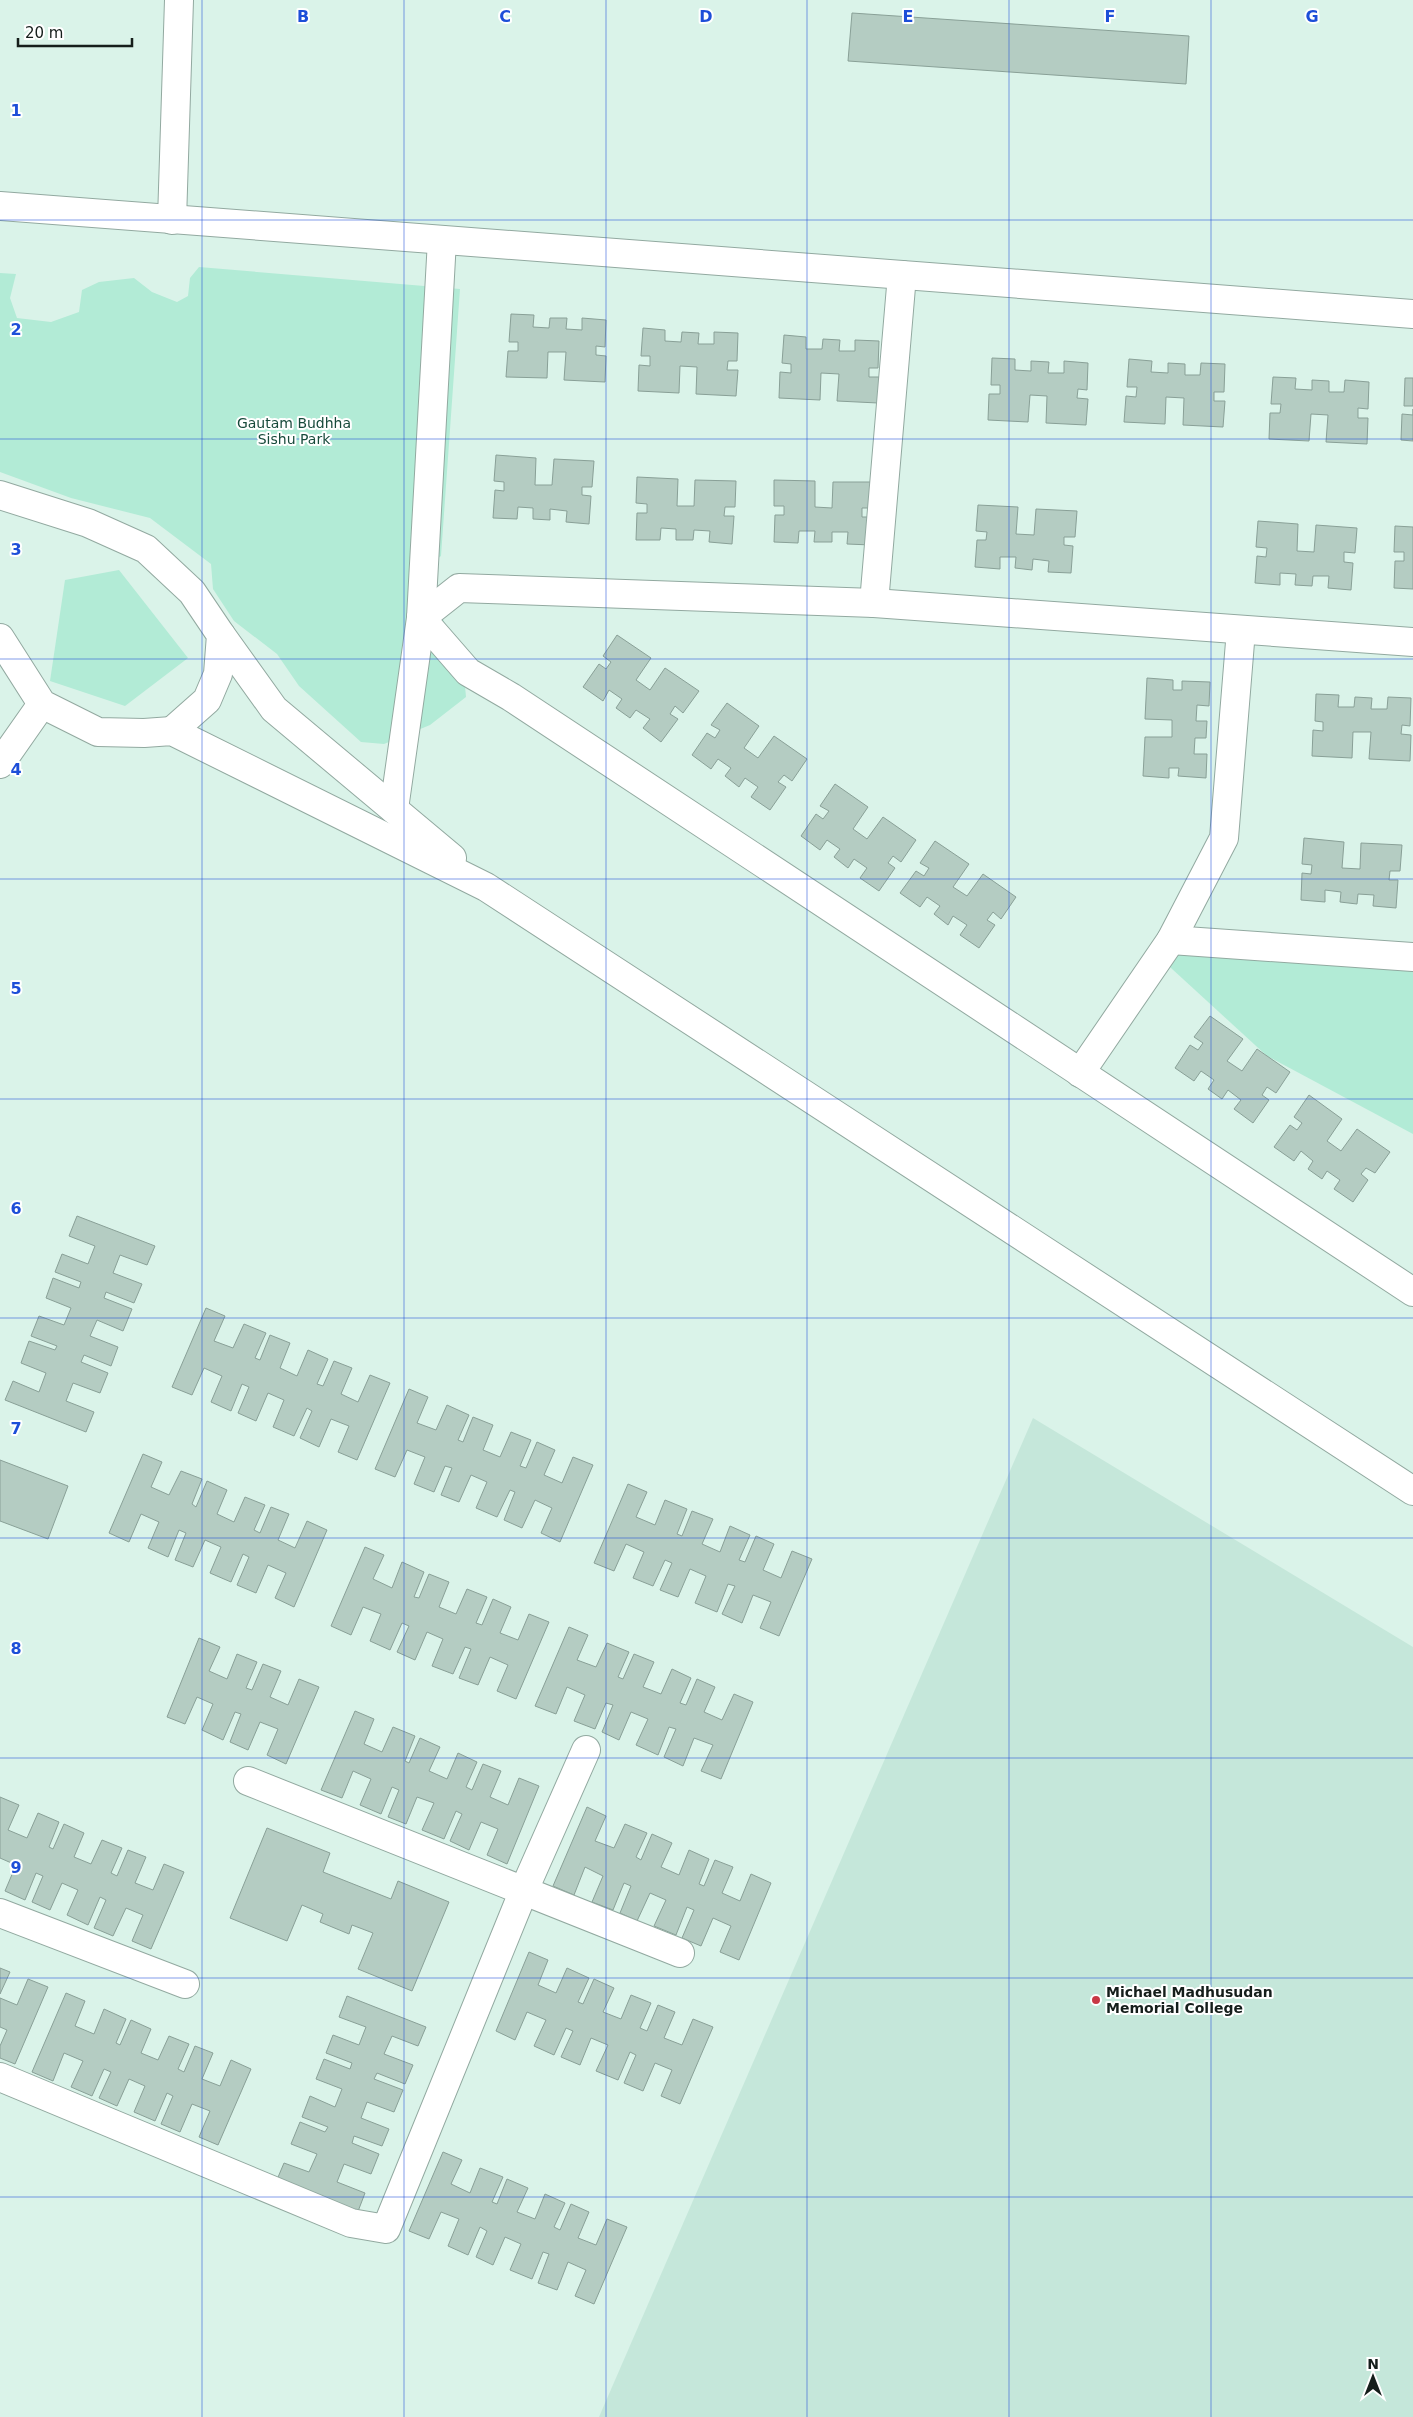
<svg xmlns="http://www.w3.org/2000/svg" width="1413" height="2417" font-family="'DejaVu Sans',sans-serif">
<rect width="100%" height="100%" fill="#daf3e9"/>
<path fill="#c5e7da" d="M1033,1418L1413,1647V2417H599Z"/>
<g fill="#b2ebd6">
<path d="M199,267L460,289L441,556L421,570L463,664L466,697L430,725L384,744L361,742L299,686L277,654L234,621L213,589L211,564L150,518L71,498L0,472V273L16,274L10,298L17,318L51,322L79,312L82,290L99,282L134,278L152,292L177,302L188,296L190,278Z"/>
<path d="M119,570L188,658L125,706L50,681L65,580Z"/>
<path d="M1177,951L1413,967V1134L1267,1056L1159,957Z"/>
</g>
<g fill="#b4ccc2" stroke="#89a097">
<path d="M852,13L1189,36L1186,84L848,61Z"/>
<path d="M511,314L534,315L533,327L549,328L550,318H567L566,329L582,330V318L606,320L605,347L596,346V355L606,356L605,382L564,380L566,352H548L547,378L506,377L508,351H518V342H509Z"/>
<path d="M643,328L665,330V341L681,342L682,332L699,333L698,344H714V332L738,333L737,361H728L727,370H738L736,396L696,394L697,367L680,366L679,393L638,391L639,365L650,366V356H641Z"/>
<path d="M784,335L806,337V349H822L823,339L840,340L839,351H855V340L879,341L878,368H869V377H879L878,403L837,401L839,374L821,373L820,400L779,398L780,372L791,373V364L782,363Z"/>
<path d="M992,358L1015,359V370L1031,371V361L1049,362L1048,373H1064V361L1088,363L1087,390L1078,389L1077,398L1088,399L1086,425L1046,423L1047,396L1030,395L1028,422L988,420L989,394H1000V385H991Z"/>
<path d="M1129,359L1152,361L1151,372L1168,373V363L1185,364V375H1200L1201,363L1225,364L1224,392H1214V401H1225L1223,427L1183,425L1184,398L1166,397L1165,424L1124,422L1126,396L1136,397L1137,387H1127Z"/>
<path d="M1273,377L1296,378L1295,389L1312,390V380L1329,381V392H1344L1345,380L1369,382L1368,409L1358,408V418H1368L1367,444L1326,442L1328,415L1311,414L1309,441L1269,439L1270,413H1280L1281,404H1271Z"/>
<path d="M1405,378H1413V406H1404Z"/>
<path d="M1413,409V441L1401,440L1402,414L1413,415Z"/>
<path d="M496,455L536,458L535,485H552L554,459L594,461L592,487H582V495L591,496L589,524L566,522L567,511L550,509V520L533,519V508L518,507L517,519L493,518L495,490L504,491V482L494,481Z"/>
<path d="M637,477L678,479L677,506H694L695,480L736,481L735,507H725L724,516H734L732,544L709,542L710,531L694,530L693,540H676V529L661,528L660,540H636L637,513H647V504L636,503Z"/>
<path d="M774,480L815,481V507L832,508L833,482H874L872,508H862V517H871V545L847,544L848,532H832V542H814L815,531H799L798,543L774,542L775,515H784V506H774Z"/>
<path d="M978,505L1018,507L1016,534L1034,535L1036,509L1077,511L1075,537H1064V545L1073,546L1071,573L1048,572L1049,561L1033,559L1032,570L1015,568L1016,557H1000V569L975,567L977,540H986L987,532L976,531Z"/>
<path d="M1258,521L1298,524L1297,551L1314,552L1316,525L1357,528L1355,553L1344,552V562L1353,563L1351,590L1328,588L1329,576H1313L1312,586L1295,585L1296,574L1280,573V585L1255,583L1257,556L1266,557L1267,548L1256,547Z"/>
<path d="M1395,526L1413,527V589L1394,588L1395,561H1404V552H1394Z"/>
<path d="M617,635L651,658L636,680L650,690L665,668L699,691L683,713L675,706L670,714L678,719L661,742L643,728L650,719L636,710L630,718L616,708L622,699L609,690L603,701L583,687L599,664L606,669L611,662L603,656Z"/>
<path d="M1147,678L1173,680V690H1182V681L1210,682L1209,706L1197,705L1196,721H1207L1206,738H1195L1194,754H1207L1206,778L1178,776L1179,768H1169V778L1143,776L1145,737H1172V720L1145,719Z"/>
<path d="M1316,694L1339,695L1338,707H1354L1355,697L1372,698L1371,709H1387L1388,697L1411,698L1410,726L1402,725L1401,734L1411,735L1410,761L1369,759L1371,732H1353L1352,758L1312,756L1313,730L1323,731V722L1315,721Z"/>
<path d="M727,703L759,726L744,748L758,758L774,736L807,759L792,781L784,775L778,782L786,787L770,810L751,797L758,787L745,778L739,787L725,776L731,768L718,759L711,769L692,755L707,733L715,738L720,730L711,725Z"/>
<path d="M835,784L868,807L853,829L867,839L883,817L916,840L901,862L893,856L888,863L895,868L879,891L860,878L867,868L854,859L848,868L834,857L840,849L827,840L820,850L801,836L816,814L823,819L829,811L820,806Z"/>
<path d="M1304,838L1344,842L1342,868L1360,869L1361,843L1402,845L1400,871H1390L1389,880H1398L1396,908L1373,906L1374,895L1358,894L1357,904L1340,902L1341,892L1325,890V902L1301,900L1302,873L1311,874L1312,865L1302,864Z"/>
<path d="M935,841L969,864L953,887L967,896L983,874L1016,897L1001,919L993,912L987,920L995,925L979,948L960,935L967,925L953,916L948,925L934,914L940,906L927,897L920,907L900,893L916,871L924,876L929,868L920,863Z"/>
<path d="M1210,1016L1243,1039L1227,1061L1242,1071L1257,1049L1290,1072L1276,1093L1267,1087L1262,1095L1269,1100L1253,1123L1234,1109L1241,1100L1228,1090L1222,1099L1208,1089L1214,1080L1201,1071L1194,1081L1175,1068L1190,1045L1198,1050L1203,1043L1194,1037Z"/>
<path d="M1309,1095L1342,1119L1327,1141L1341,1151L1357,1129L1390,1152L1375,1173L1366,1168L1361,1174L1368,1180L1353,1202L1334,1189L1340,1180L1327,1171L1322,1179L1308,1169L1313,1161L1301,1151L1294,1161L1274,1147L1290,1125L1297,1130L1302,1123L1294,1117Z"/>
<path d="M77,1216L155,1246L147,1265L120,1255L113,1273L142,1284L134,1303L106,1292L104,1298L132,1309L123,1331L97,1320L90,1336L118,1347L111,1366L84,1355L81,1362L108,1373L100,1393L73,1383L66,1401L94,1412L86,1432L5,1400L13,1381L39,1392L46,1373L21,1363L29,1341L55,1350L57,1346L31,1336L39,1316L64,1325L71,1308L46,1298L53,1278L79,1288L81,1282L55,1272L62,1254L88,1264L95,1246L69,1236Z"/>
<path d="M206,1308L225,1316L214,1341L233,1348L244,1324L266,1333L255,1358L260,1360L270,1335L290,1343L280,1368L297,1376L308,1350L328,1359L317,1384L323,1386L334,1361L352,1368L341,1394L358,1402L370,1375L390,1383L357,1460L338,1452L349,1426L331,1419L319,1447L300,1438L312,1411L307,1408L294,1436L273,1427L284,1400L268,1393L256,1421L238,1413L249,1387L242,1384L231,1411L211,1402L222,1376L204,1368L192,1395L172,1387Z"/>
<path d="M409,1389L428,1397L417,1423L436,1430L447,1405L469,1415L458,1440L463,1442L473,1417L493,1425L483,1450L500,1457L511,1432L531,1440L520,1466L526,1468L537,1442L555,1450L544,1475L562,1483L573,1457L593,1465L560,1542L541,1533L552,1508L535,1500L522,1528L504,1520L515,1492L510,1490L497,1517L476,1508L487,1482L471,1475L459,1502L441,1495L452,1468L445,1466L434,1492L414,1484L425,1457L407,1450L395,1477L375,1469Z"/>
<path d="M143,1454L162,1462L151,1487L169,1495L181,1471L202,1479L192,1504L196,1507L207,1481L227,1490L217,1514L234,1522L245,1497L265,1505L254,1530L260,1533L271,1507L289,1514L278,1540L295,1548L307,1521L327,1530L294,1607L275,1598L286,1573L268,1565L256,1593L237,1585L249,1557L243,1554L231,1582L210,1573L221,1547L205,1540L193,1567L175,1560L186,1533L179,1530L168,1557L148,1548L159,1522L141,1514L129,1542L109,1533Z"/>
<path d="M0,1460L68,1486L48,1539L0,1521Z"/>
<path d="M628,1484L647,1492L636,1517L655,1525L665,1500L687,1509L677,1534L682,1536L692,1511L713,1519L702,1544L720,1552L730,1526L750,1535L739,1560L745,1562L756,1536L774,1544L763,1570L781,1578L792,1551L812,1559L779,1636L760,1628L771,1602L753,1595L742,1623L722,1614L735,1586L728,1584L717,1612L695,1603L706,1576L690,1569L678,1597L660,1590L672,1563L665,1560L653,1586L633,1578L644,1552L626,1544L614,1571L594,1563Z"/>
<path d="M365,1547L384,1555L373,1579L392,1588L402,1562L424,1572L414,1597L419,1598L429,1574L449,1582L439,1607L456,1614L467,1589L487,1597L476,1623L482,1625L493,1599L511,1607L500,1633L518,1640L529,1614L549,1622L516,1699L497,1691L508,1665L490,1657L478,1685L459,1678L471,1649L465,1647L453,1674L432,1666L443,1639L427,1632L415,1660L397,1652L409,1626L402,1623L390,1650L370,1641L381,1614L363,1607L351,1635L331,1626Z"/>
<path d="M569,1627L588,1635L577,1660L596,1667L607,1643L629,1652L618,1677L623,1679L634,1654L654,1662L643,1687L661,1694L672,1669L691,1678L680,1703L686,1705L697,1679L715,1687L704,1712L722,1720L734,1694L753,1702L721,1779L701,1771L713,1745L694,1738L683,1766L664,1757L676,1729L669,1727L658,1755L636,1745L648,1719L631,1712L619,1740L602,1732L613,1705L606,1703L595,1729L574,1721L585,1695L567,1687L556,1714L535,1706Z"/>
<path d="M199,1638L220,1647L209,1671L227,1679L237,1654L257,1662L246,1688L252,1690L263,1664L281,1671L270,1697L288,1705L299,1679L319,1687L286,1764L267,1755L278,1729L260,1722L248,1750L230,1742L241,1714L235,1712L223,1740L202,1730L213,1704L197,1697L185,1724L167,1717Z"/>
<path d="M355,1711L374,1719L364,1744L382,1752L393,1727L415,1736L405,1761L409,1763L420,1738L440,1747L429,1771L447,1779L458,1753L477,1762L466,1787L472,1790L483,1764L501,1771L490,1797L508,1805L519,1778L539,1786L507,1864L487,1855L498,1829L481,1822L469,1850L450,1841L462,1814L456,1811L444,1839L422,1830L434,1803L417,1797L406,1824L388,1817L399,1790L392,1787L381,1814L360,1805L371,1779L353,1771L342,1798L321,1790Z"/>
<path d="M0,1797L19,1805L8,1830L27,1838L38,1813L59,1822L49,1847L53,1849L64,1824L84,1833L74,1857L91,1864L102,1840L122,1848L111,1873L117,1876L128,1850L146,1857L135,1883L153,1890L164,1864L184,1872L151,1949L132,1941L143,1915L126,1908L113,1936L94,1928L106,1900L100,1897L88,1925L67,1915L78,1890L62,1883L50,1910L32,1902L43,1876L36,1873L25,1900L5,1891L16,1865L0,1858Z"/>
<path d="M587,1807L606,1816L595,1841L614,1848L625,1824L647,1833L636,1857L641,1860L652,1834L672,1843L661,1867L679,1875L689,1850L709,1859L699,1884L704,1886L715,1860L733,1867L722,1893L740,1901L751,1874L771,1883L739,1960L720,1952L731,1926L713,1918L701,1946L682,1938L694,1910L687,1907L676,1935L654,1926L666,1900L650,1893L637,1921L620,1913L631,1886L624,1883L613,1910L592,1902L603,1876L585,1867L574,1895L553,1886Z"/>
<path d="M267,1828L330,1853L323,1872L391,1899L398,1881L449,1902L412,1991L358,1969L373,1933L352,1925L349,1934L320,1922L323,1914L302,1905L287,1941L230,1918Z"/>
<path d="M529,1952L548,1960L538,1985L556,1993L567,1968L589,1978L578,2002L583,2004L594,1979L614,1988L603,2012L621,2019L631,1995L651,2003L640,2028L647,2031L658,2005L675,2012L664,2038L682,2045L693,2019L713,2027L680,2104L661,2096L672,2070L655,2063L643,2091L624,2083L636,2055L630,2052L618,2080L596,2071L608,2045L591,2038L580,2065L561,2057L573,2031L566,2028L554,2055L534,2046L546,2020L527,2012L515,2040L496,2031Z"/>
<path d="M0,1968L10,1972L0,1994Z"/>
<path d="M28,1979L48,1987L15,2064L0,2058V2046L7,2030L0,2027V1998L17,2005Z"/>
<path d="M66,1993L85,2001L75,2026L94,2034L104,2009L126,2019L116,2043L120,2045L131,2020L151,2029L141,2053L158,2060L169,2036L189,2044L178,2069L184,2072L195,2046L213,2053L202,2079L220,2086L231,2060L251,2069L218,2145L199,2137L210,2111L192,2104L180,2132L161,2124L173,2096L167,2093L155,2121L134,2112L145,2086L129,2079L117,2106L99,2098L111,2072L104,2069L92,2096L71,2087L83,2061L64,2053L53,2081L32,2072Z"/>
<path d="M347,1996L426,2027L418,2046L392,2036L384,2054L413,2065L405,2084L377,2073L374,2079L403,2090L394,2112L367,2102L361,2118L389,2129L382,2146L354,2136L352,2143L379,2154L371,2174L344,2164L337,2182L365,2193L357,2214L276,2182L284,2163L309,2172L317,2154L291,2144L300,2122L325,2132L328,2127L302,2117L310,2096L335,2107L342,2089L316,2079L324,2059L350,2069L352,2063L326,2053L333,2035L359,2045L366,2027L339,2017Z"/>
<path d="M443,2152L462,2160L451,2184L470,2193L480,2168L503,2177L492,2202L497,2204L507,2179L528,2188L517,2212L535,2219L545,2194L565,2203L554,2227L560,2230L571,2204L589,2212L578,2238L596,2245L607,2219L627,2227L594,2304L575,2296L586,2270L568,2262L557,2290L538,2283L549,2254L543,2252L532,2279L510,2270L521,2244L505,2237L493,2265L476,2257L487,2231L480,2227L468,2255L448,2246L459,2219L441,2212L429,2239L409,2231Z"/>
</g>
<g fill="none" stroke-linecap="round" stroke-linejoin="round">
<defs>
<g id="minor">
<path d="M0,206L1413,314"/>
<path d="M172,220L179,0"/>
<path d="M0,495L88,523L146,549L192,592L221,635L218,674L207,700L172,731"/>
<path d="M874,603L902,275"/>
<path d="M421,618L468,672L511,697L1413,1292"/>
<path d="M421,618L459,588L874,603L1413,642"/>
<path d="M221,635L274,709L452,858"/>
<path d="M0,638L42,704L98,732L144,733L172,731L486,887L1413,1491"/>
<path d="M0,764L42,704"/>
<path d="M394,809L421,618L442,240"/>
<path d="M1171,940L1413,957"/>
<path d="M1080,1073L1171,940L1224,838L1241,630"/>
<path d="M248,1781L680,1953"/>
<path d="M0,1913L185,1984"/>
<path d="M0,2077L351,2223L386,2229L524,1890L586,1750"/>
</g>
</defs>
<use href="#minor" stroke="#92a9a0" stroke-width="30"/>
<use href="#minor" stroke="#fff" stroke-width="28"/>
</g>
<path fill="none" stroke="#1d4ed8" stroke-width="1" stroke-opacity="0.55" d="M202,0V2417M404,0V2417M606,0V2417M807,0V2417M1009,0V2417M1211,0V2417M0,220H1413M0,439H1413M0,659H1413M0,879H1413M0,1099H1413M0,1318H1413M0,1538H1413M0,1758H1413M0,1978H1413M0,2197H1413"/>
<circle fill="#c83845" stroke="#fff" stroke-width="2" cx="1096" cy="2000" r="5"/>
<g text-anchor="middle" stroke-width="4" stroke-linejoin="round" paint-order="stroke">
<g font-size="14" fill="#174a3b" stroke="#fff">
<text x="294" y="428">Gautam Budhha<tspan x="294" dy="16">Sishu Park</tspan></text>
</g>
<g font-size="14" font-weight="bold" fill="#151e1b" stroke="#fff" text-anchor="start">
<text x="1106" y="1997">Michael Madhusudan<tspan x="1106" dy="16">Memorial College</tspan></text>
</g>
</g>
<g font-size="16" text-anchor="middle" font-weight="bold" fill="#1d4ed8" stroke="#fff" stroke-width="4" stroke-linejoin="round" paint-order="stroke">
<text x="303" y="22">B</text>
<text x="505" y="22">C</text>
<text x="706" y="22">D</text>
<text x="908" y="22">E</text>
<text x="1110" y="22">F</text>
<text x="1312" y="22">G</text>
<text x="16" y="116">1</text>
<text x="16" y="335">2</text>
<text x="16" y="555">3</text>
<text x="16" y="775">4</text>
<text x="16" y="994">5</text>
<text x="16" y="1214">6</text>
<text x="16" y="1434">7</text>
<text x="16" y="1654">8</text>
<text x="16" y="1873">9</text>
</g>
<g transform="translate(1373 2377)" stroke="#ffffff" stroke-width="4" paint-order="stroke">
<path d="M0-4L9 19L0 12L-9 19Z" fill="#151e1b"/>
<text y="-8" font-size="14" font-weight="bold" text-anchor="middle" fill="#151e1b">N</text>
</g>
<path d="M18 38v8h114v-8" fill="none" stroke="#151e1b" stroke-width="2.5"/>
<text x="25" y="38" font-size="15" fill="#151e1b" stroke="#ffffff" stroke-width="4" paint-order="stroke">20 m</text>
</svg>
